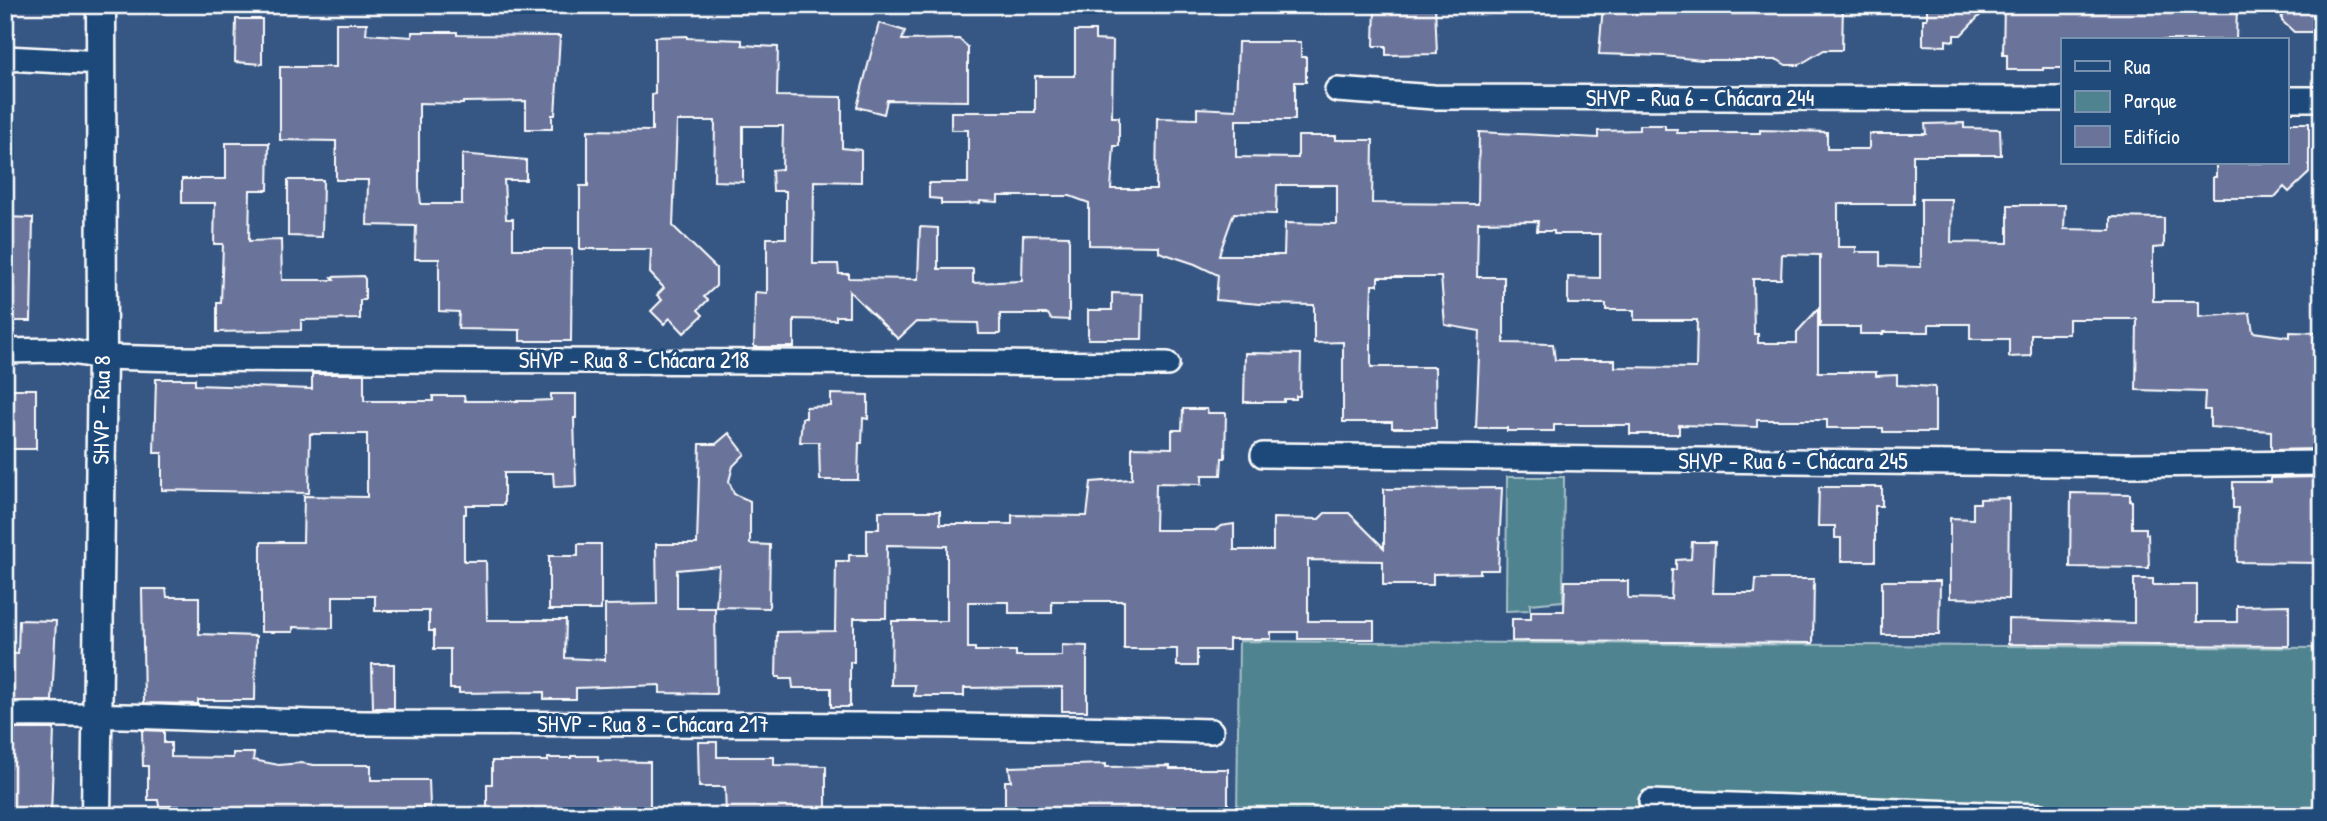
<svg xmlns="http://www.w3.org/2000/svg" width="2327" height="821" font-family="'Patrick Hand',sans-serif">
<rect width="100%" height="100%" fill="#365684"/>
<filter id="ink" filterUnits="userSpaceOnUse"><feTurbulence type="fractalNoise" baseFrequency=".0143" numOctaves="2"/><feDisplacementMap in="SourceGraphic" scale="14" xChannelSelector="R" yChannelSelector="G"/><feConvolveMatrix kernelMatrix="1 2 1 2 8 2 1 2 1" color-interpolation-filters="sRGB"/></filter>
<g filter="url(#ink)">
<g fill="#4f8390" stroke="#a7c1c8" stroke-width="2">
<path d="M1507,477H1564L1563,601L1530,604V610L1506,611Z"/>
<path d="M1239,641L2322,648V816H1237Z"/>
</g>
<g fill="#6a739a" stroke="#fff" stroke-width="2" fill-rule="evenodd">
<path d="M1375,5H1435L1437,54L1386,55V46H1374Z"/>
<path d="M1603,5H1843L1842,50H1824L1799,65H1786L1778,60H1702L1664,56L1599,54Z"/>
<path d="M1927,5H1990L1961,35H1954V41L1946,40V46L1923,45V19H1927Z"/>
<path d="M2004,5H2237L2236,40H2063V68H2043V70H2007V55H2003Z"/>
<path d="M2281,5H2322V25H2314V32H2294L2282,21Z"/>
<path d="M236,19H262V64L235,62Z"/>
<path d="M336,23H367L366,34L412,37V32H457V35L560,36L555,115H552V129H526V101L463,102V104L419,103V187L421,204H462V154L526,160V180H504L506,219H513V249H572L571,341H520V330L458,329L459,312L439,311V259H415L416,226L367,225L368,180H336V141L280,140V67H336Z"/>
<path d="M879,23L905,31L902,40L959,39L968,47V101L887,100L884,114L857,107Z"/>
<path d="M1075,31H1095V40L1113,41L1112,117H1119V146H1114L1111,189H1156L1157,118L1197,119V108L1236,110L1238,42H1301V57H1306V82H1295V120H1236V157L1298,158V136H1336V140H1373L1372,203L1478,204L1479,132L1598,138V131L1639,130V125H1665V129H1677V133H1760V130L1827,132V149H1869V134H1926L1925,124L1964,123V128L2000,129L2001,155H1913V204H1838V247H1856V252H1880V266L1921,267V199H1952L1951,242L2008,243V205H2065L2064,229L2111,230V217L2164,218V247L2153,248V301H2199V317L2250,313L2253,332L2290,337V332L2322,333V449L2271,450V431L2210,427V410H2204L2205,392L2136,390L2137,319H2069V334H2031V356L2009,357V339H1970V324H1929V332H1883V334H1860V327H1820V255L1782,254L1781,279H1753L1754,334H1758V343H1797V332L1818,309V372H1876V376L1897,375V385L1935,387V432H1883V428H1827V420H1757V427L1679,425V434H1630V425H1554V431H1507V428H1476L1480,331L1445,325L1441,277H1378V285H1372L1371,311V367H1435L1436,428H1392V422H1343V342L1314,343V305L1260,304L1216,300L1218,275L1195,264L1159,252V246L1089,245V203L1070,196H998V202L980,201V203L963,204H941V199L929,198V183H968V130H951V112H1035V76H1075ZM1277,185H1337V224L1285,223L1284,255H1219L1234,213L1276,214ZM1538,221L1537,231H1554V234H1600V278L1568,277V304H1606V310H1634V320H1697L1696,368L1615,367V360H1555L1553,344L1504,343V277H1477L1478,222Z"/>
<path d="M687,36V38L742,40V45L778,47L777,96L842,97V148L861,150V182L814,181L813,264H838L839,274H849V278L918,279L920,227L938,228V269H973V283L1022,281L1023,235L1069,236V320L1051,319L1048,314H1000V334H979L978,323L916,322L898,339L849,291V316H836V320L794,319V347H754L755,292L767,293V238H786V191H773L772,170L782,169L783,126H743V182L714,181L715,121H677L673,226L716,268V286L704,297L708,300L698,310L703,315L684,333L670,318L664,324L651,311L662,300L657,295L664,288L650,273L651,249H580V186H588V130L652,131V95L655,94V37Z"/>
<path d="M2287,123H2309V173L2289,192L2284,187L2274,198H2213V177H2216V163H2287Z"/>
<path d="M226,143H269L268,190H250L249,241L281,240L282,280H334L332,277L363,276L365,279V300H360V319L301,320V330L217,332V303H221L223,244H214L215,203H182V179H226Z"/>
<path d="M288,180H323L322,237L288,236Z"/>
<path d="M5,217L33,218L31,321H5Z"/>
<path d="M1112,293L1143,294L1142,339H1088V310H1112Z"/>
<path d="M1245,353L1301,354L1300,396H1296V399H1284V402H1244Z"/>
<path d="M312,374H364V401H433V396H464L465,401H530L551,400V394H576V418H574L576,486L554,487L553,473H504V505H466V514H464V561H486L487,620H566L565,658L605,660V605L657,604L656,544H697L700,444H716L729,433L745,454L733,466L729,481L734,494L750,501V544L770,545L769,608L716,607L719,566L677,570V608H715L716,694L660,693V685L576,688V699H544V692L459,693V689H450V649H434V631H429V611H375V596H333V628L293,627V632H261V542H303L304,496L367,497V434H310L309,493L162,490V453H154L156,379H195V385L312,389Z"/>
<rect x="5" y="389" width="31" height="60"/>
<path d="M831,394L868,395V419L863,418L862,443H859L858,480H820L819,442H800L802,418H806V407L831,406Z"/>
<path d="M1183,409H1207L1208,413H1226L1225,458H1222L1221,475H1202V484L1156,483L1155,530H1215L1221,526L1234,524V550H1273V518L1319,519L1325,513H1349L1384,548V489L1502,488L1498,570H1480V573L1433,574V585H1383V561L1308,560V621H1374V639H1298V632H1271V639H1229V650H1197V666H1177V649H1124V601H1052V613H1009V602H968V648H975V651H1016V656H1062V645L1087,646V711H1062V687L964,688V696H914L915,685H891L892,621H947V546L887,545L886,618H854V662H850V707H831V688H793L792,679H780V677H776L777,632L835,631L836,561H849V555H867V529H879V511H940V524H1012V515L1087,516L1091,482L1132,479V447L1172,448V430H1182Z"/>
<path d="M2322,477V563L2237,562L2238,508H2233V482H2271V478Z"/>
<path d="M1819,487H1882V506H1875V561H1841V538H1835V526H1818Z"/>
<path d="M2071,493L2130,494V501H2132V528H2146V534H2148L2149,568L2070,567Z"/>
<path d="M2009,498L2008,599L1950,598V518L1973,519V503H1980V499Z"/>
<path d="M1692,542H1715L1713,593H1755L1756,579H1814L1813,643L1512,641V619H1531V611H1564L1565,581H1628V598L1671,599L1672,570H1676V560L1691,559Z"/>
<path d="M578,544H601V610H549V556H578Z"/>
<path d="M2134,579H2153V585H2197V622H2237V606L2289,605V646L2008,644V619L2134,623Z"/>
<path d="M1882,581H1940L1939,635H1882Z"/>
<path d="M142,589H166L167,597H199V634L256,636L255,700H198V704L144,703Z"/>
<path d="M19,620L56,621L52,701H5V653L18,654Z"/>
<path d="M372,664H394V708H373Z"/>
<path d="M5,729H54L51,816H5Z"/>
<path d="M142,730L164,731V743H171V757L233,758V753H254L253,760L279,765L301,763L314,765H371V780H429L430,806H423V816H181V806H159L158,800H148V766H143Z"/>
<path d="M698,742H717V757H774V765L826,766V816H726L725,787H699Z"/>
<path d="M571,756H598V761L650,762V816H487V784H492V761H548V758H571Z"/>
<path d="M1106,764V767L1170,766V769H1228V816H1005V781H1011L1009,767Z"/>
</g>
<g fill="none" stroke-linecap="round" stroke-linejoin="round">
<defs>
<g id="minor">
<path d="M5,58L102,63"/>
<path d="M1337,90L1434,97L2063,99"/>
<path d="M2287,99H2322"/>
<path d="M5,351L58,350L102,357L179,359L1167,364"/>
<path d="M1263,455L2129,465L2322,463"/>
<path d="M5,715C124,713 243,722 363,723C645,724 928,723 1211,731"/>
<path d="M1651,802L2040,816"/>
</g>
<g id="tertiary">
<path id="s1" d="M96,816L102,357L101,5"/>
</g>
</defs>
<use href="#minor" stroke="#fff" stroke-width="28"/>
<use href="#tertiary" stroke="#fff" stroke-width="33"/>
<use href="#minor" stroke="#1f4a7a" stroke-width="23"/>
<use href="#tertiary" stroke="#1f4a7a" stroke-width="28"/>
</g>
</g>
<g text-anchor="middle" stroke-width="6" stroke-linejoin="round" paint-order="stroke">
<g font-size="23" fill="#fff" stroke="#1f4a7a">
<text x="1700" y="106">SHVP - Rua 6 - Chácara 244</text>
<text x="634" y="368">SHVP - Rua 8 - Chácara 218</text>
<text dy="8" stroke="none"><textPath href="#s1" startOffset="406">SHVP - Rua 8</textPath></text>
<text x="1793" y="469">SHVP - Rua 6 - Chácara 245</text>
<text x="653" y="732">SHVP - Rua 8 - Chácara 217</text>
</g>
</g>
<rect width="2327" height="821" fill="none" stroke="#1f4a7a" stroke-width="28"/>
<rect x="14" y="14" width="2299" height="793" fill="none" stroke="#fff" stroke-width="2.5" filter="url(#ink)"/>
<rect x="2061" y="38" width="228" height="126" fill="#1f4a7a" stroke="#7992af" stroke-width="2"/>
<rect x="2075" y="61" width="35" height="10" fill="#1f4a7a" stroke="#7992af" stroke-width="2"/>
<text x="2124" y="74" font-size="21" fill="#ffffff">Rua</text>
<rect x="2075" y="91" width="35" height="21" fill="#4f8390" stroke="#7992af" stroke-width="2"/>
<text x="2124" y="108" font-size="21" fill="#ffffff">Parque</text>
<rect x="2075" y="126" width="35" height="21" fill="#6a739a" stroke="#7992af" stroke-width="2"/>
<text x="2124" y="144" font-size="21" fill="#ffffff">Edifício</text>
</svg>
